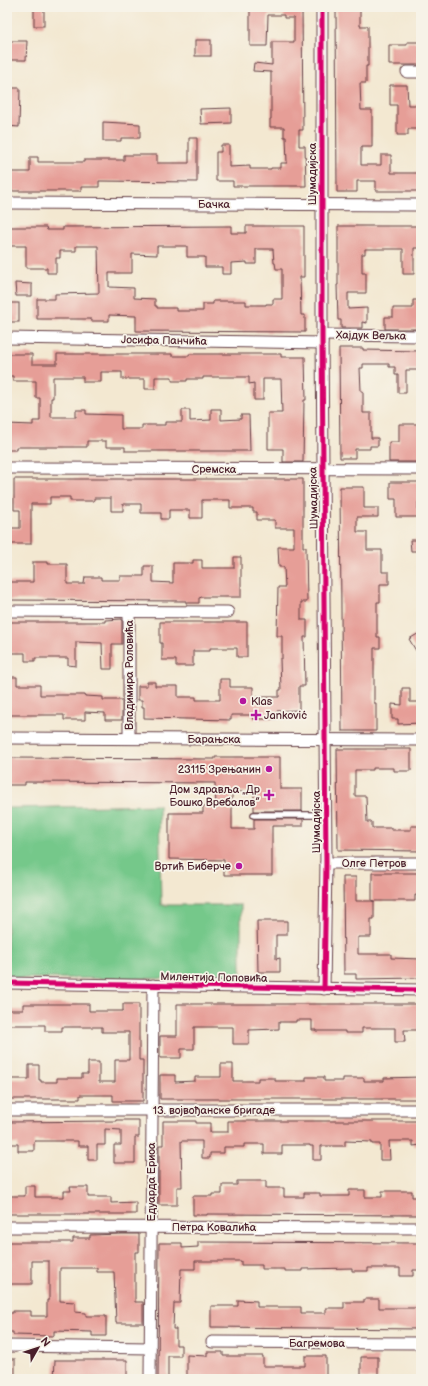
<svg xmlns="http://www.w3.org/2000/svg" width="428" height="1386" font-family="'Balsamiq Sans',sans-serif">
<rect width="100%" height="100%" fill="#f7f3e8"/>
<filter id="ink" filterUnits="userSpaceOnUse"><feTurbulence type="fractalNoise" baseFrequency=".025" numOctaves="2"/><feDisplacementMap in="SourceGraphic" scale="8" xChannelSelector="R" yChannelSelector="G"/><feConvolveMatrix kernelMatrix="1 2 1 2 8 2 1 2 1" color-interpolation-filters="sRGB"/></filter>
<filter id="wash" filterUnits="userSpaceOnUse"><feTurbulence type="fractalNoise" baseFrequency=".012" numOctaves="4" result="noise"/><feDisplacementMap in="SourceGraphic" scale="16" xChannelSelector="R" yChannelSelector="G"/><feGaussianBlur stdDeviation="0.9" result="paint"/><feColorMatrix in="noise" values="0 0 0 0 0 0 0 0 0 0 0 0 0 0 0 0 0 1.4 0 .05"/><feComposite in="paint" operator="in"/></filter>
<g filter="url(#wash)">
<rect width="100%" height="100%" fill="#f3e8d1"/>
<path fill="#75c88a" stroke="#60745a" d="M159,805L161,905H241V979L7,978V808Z"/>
<g id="blocks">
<g fill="#e69e97" fill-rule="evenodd">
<rect x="34" y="7" width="10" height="19"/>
<path d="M250,7H302L303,130H299V146H305L306,186H233V181H216V152H221V145H229V167L250,166V169H271V168H281V163H287L286,137H284V127H270V119H271V72L253,71L254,63L272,65V42H294V18H284V15H268L267,46H250Z"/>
<path d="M336,8H360V26H368V66H366V83H360L361,110H372V147H361V165H381V155H391V173H421V191H376V181H357V192H337Z"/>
<rect x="195" y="40" width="16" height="16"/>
<path d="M7,41H27L26,60H7Z"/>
<path d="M407,42H421V65H389V45H407Z"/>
<path d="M390,85H407L408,105H421V129H408V135H397V105H390Z"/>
<path d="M7,88H20L19,127L7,126Z"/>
<path d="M231,108V123L201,124L200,109Z"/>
<path d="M103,122L140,124V138H121V141H103Z"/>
<path d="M189,138H197V182L99,181V187H81V191H7V172H30V157H38V162H84V160H124V155H157V163H189Z"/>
<path d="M231,226V233H246V226H304V277H300L301,315H305V332L136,331V316L109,315V321H91V319H37V299H55V294L99,293L98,246H76V251H60V258H56V273H47V268H26V246H7V227H46L47,230H63V227ZM157,246H187V257H205V267H222V274H231V263L247,262V264H256V249H273L274,263H275L276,269H282V299H273V304H266V305H246V301H213V304H203V311H176V308H157V306H155V299L134,298V288L109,287V273H132V254L157,255Z"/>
<path d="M338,226H421V248H414V274H403V249H365V254H362V273H366V293H348V309L367,308V323L362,322V328H341V320H338L337,285H338Z"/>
<path d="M15,283L32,284V296H16Z"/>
<path d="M413,300H421V329H385V317H393V308H413Z"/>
<rect x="7" y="303" width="12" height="19"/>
<path d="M339,348H363V350L421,351V370H406V393H398V375H395V367H389V364H363V368H360L361,391H363V413H371V438H378V446H370V449H355V458H340Z"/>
<path d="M7,354H32V364H57V354H172V356H189V354H281V357H305L306,400H304L303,462H283V449H268V413H282L281,379H263V400H254V383L249,384V377H203V379H187V381H172V377H155V389H145V379H122V372H101V382H83V377H53V398H51V417H76V410H86V414L121,415V429H142V425H165V422H182V410H190V421L211,420V409H221V420L241,419V415H249L250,451H125V447H106V441H87V447H16V450H7V424L33,425V421H40V398H36V381H13V376H7Z"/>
<path d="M399,424H421V462H389V442H399Z"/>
<path d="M14,479H303V547H306L307,602H301V620H307V637H304L305,686H299V710L277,711V719H253V715H231V720L144,718V707H142V700H138V686H147V682H155V686H178V697H196V700H220V679H230V687H253V697H279V690H281L280,659H282V636H277L278,587H285L284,567H279L278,547H294V528H275V520H257V512H253V508H230V500H202V518H190V510H169V519H161V513H141V504H123V511H111V498H94V501H70V497H50V504H31V544H9V528H20V510H14Z"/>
<path d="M390,482H421V502H418V517H396V499H390Z"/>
<path d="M340,487H364V508H378V517H357V532H367V550H382V572H389V584H380V602H377V637H380V648H374V703H376V731H342Z"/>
<path d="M410,540H421V551H411Z"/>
<path d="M234,557H241V597H202L199,598V603H186V601L7,600V582H33V562H48V564H67V584H84L85,577H101V580H120V576H144V566H153V582L173,583V563H193V560H202V568H234Z"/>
<path d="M122,619V644H112V669H103L102,643L76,642V666L68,665V658H35V661H25V653H7V622H105V620Z"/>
<path d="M160,622H247V657H237V648H210V651H193V666H176V660H162V643H160Z"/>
<path d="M421,632V659L409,639Z"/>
<path d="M9,677H17V685H40V695H85V696L103,697V700H122V720H105V713L85,712V720H64V715H7V688H9Z"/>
<path d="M402,688H410V702H421V723L398,724V719H392V704L402,705Z"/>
<path d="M337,749H411V771H394V768H373V770H355V796H366L367,822H372V828H391V830H411V826H421V851L338,850Z"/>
<path d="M215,757H280V789H302V811H254V792H232V829H254V819H303V826H272V875H224V860L169,859V813H203V806H216L215,783L25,782V785H7V758L215,759Z"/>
<path d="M372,873H421V896L415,895V901H372Z"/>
<path d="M343,877H356V901H374V919H371V937H358V954H391V958L421,959V978L356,979V974H344Z"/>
<path d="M257,921H287V935H276V959L280,958V972H258Z"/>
<path d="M23,1004H89V1011H123V1004H139V1060H143V1101H113V1095H80V1099H7V1079H29V1065H39V1080H41V1082H57V1078H82V1074H88V1062H99V1082H115V1060H129V1032H102V1027H62V1031H45V1025H7V1010H23Z"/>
<path d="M177,1004H421V1030H404L405,1042H395V1028H362V1033H345V1031H316V1030H312V1020H296V1022H279V1029L249,1030V1044H233V1027H194V1049H181V1058H160V1036H177Z"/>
<path d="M221,1064H233V1081H258V1078H275V1081H306V1077H324V1081H343V1078H364V1081H384V1078L421,1077V1099H160V1075H175V1082L195,1081V1077H221Z"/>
<path d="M116,1120H139V1137H135V1163H114V1145H121V1130L105,1129V1145H97V1160H88V1146H78V1141H34V1151H18V1144H7V1122L116,1121Z"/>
<path d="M163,1121H196V1123H210V1132H228V1121H421V1145L413,1146V1141H389L390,1160H380V1144H372V1142L345,1141V1146H321V1160H313V1146H310V1145H282V1154H264V1144H244V1147H224V1153H210V1158H202V1141H181L182,1187H177V1205H159V1145H163Z"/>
<path d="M237,1181H266V1188H284V1197H304V1193H320V1196H349V1190H365V1197H382V1191H412V1197H421V1215L207,1214V1215H193V1196H212V1194H222V1185H237Z"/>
<path d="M25,1186H35V1197H64V1191H71L70,1187H88V1197H111V1203L136,1202V1214H7V1196H25Z"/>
<path d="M122,1234H139V1252H135V1302H143V1323H116L114,1272H97V1268H60V1301L75,1302V1312L86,1313V1316H106V1336H92V1332L54,1331V1336L13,1335V1332H7V1313H13V1311H31V1316H47V1300H49V1261H32V1284H7V1242H73V1238H90V1235Z"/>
<path d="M198,1242L421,1243V1270H413V1276H400V1268H368V1271H352V1268L303,1269V1271H285V1269H262V1265H241V1261H195V1269H181L180,1303H174L173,1329H176V1345H181V1356H168V1379H158L159,1243H182V1248L198,1247Z"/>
<path d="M364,1299H379V1308H421V1329L211,1327V1306H238V1300L257,1301V1307H301V1313H326V1308H344V1302H364Z"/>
<path d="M207,1352H223V1356H263V1366H305V1356H326V1379H187V1355L207,1356Z"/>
<path d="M361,1357H378V1379L361,1378Z"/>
<rect x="7" y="1359" width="8" height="20"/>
<path d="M55,1360H127V1379H54Z"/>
</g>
</g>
</g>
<g filter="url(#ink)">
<use href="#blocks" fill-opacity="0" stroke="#633d44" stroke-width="1"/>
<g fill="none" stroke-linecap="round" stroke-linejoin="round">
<defs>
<path id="lane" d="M254,815H326"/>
<g id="street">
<path d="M322,7V335L326,863L324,989"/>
<path d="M407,72H421"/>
<path d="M7,203L421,205"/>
<path d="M322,335L421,336"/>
<path d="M7,338L322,343"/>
<path d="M7,468L421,469"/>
<path d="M7,611L228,612"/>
<path d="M7,738L421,740"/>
<path d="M129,738V612"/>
<path d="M326,863H421"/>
<path d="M7,983L421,990"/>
<path d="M7,1110H421"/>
<path d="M7,1227L421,1228"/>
<path d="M212,1342L421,1343"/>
<path d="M7,1346L150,1348"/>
<path d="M150,1379L153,985"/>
</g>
</defs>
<use href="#lane" stroke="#633d44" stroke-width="8"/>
<use href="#street" stroke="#633d44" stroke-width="13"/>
<use href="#lane" stroke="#fff" stroke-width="5.5"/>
<use href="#street" stroke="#fff" stroke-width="11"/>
<defs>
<g id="cycleway">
<path d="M322,7V335L326,863L324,989"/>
<path d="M7,983L421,990"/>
</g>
</defs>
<use href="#cycleway" stroke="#f7f3e8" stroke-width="8"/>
<use href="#cycleway" stroke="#d6006c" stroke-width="5"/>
</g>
</g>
<g fill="#b5179e" stroke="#f7f3e8" stroke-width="1.5">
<circle cx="243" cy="701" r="4"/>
<path d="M254 709h4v4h4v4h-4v4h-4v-4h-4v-4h4z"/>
<circle cx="269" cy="769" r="4"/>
<path d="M267 789h4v4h4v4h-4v4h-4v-4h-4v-4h4z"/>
<circle cx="239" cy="866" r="4"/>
</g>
<g text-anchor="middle" stroke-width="3.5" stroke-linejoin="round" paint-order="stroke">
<g font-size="11" fill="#4a1f2b" stroke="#f7f3e8">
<text transform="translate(312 174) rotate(-90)" y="4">Шумадијска</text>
<text x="214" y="208">Бачка</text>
<text transform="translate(371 335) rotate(1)" y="4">Хајдук Вељка</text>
<text transform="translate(164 340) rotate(1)" y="4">Јосифа Панчића</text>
<text x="214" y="473">Сремска</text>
<text transform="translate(313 498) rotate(-91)" y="4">Шумадијска</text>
<text transform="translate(129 675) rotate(-90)" y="4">Владимира Роловића</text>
<text x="214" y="743">Барањска</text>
<text transform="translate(316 822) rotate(-90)" y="4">Шумадијска</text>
<text x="374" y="867">Олге Петров</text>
<text transform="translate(214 977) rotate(1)" y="4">Милентија Поповића</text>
<text x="214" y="1114">13. војвођанске бригаде</text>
<text transform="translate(151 1182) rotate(-90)" y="4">Едуарда Ериоа</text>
<text x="214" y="1231">Петра Ковалића</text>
<text x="317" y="1347">Багремова</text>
</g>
<g font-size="11" fill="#4a1f2b" stroke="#f7f3e8" text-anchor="end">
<text x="251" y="705" text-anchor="start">Klas</text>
<text x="264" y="719" text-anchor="start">Janković</text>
<text x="261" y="773">23115 Зрењанин</text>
<text x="260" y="793">Дом здравља „Др<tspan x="260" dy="13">Бошко Вребалов”</tspan></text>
<text x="231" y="870">Вртић Биберче</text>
</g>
</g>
<rect width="428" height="1386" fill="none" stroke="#f7f3e8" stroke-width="24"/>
<g transform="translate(38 1348) rotate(51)" stroke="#f7f3e8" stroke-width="3" paint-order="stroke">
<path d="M0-3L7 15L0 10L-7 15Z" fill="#4a1f2b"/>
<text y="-6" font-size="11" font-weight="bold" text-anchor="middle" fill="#4a1f2b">N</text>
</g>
</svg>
